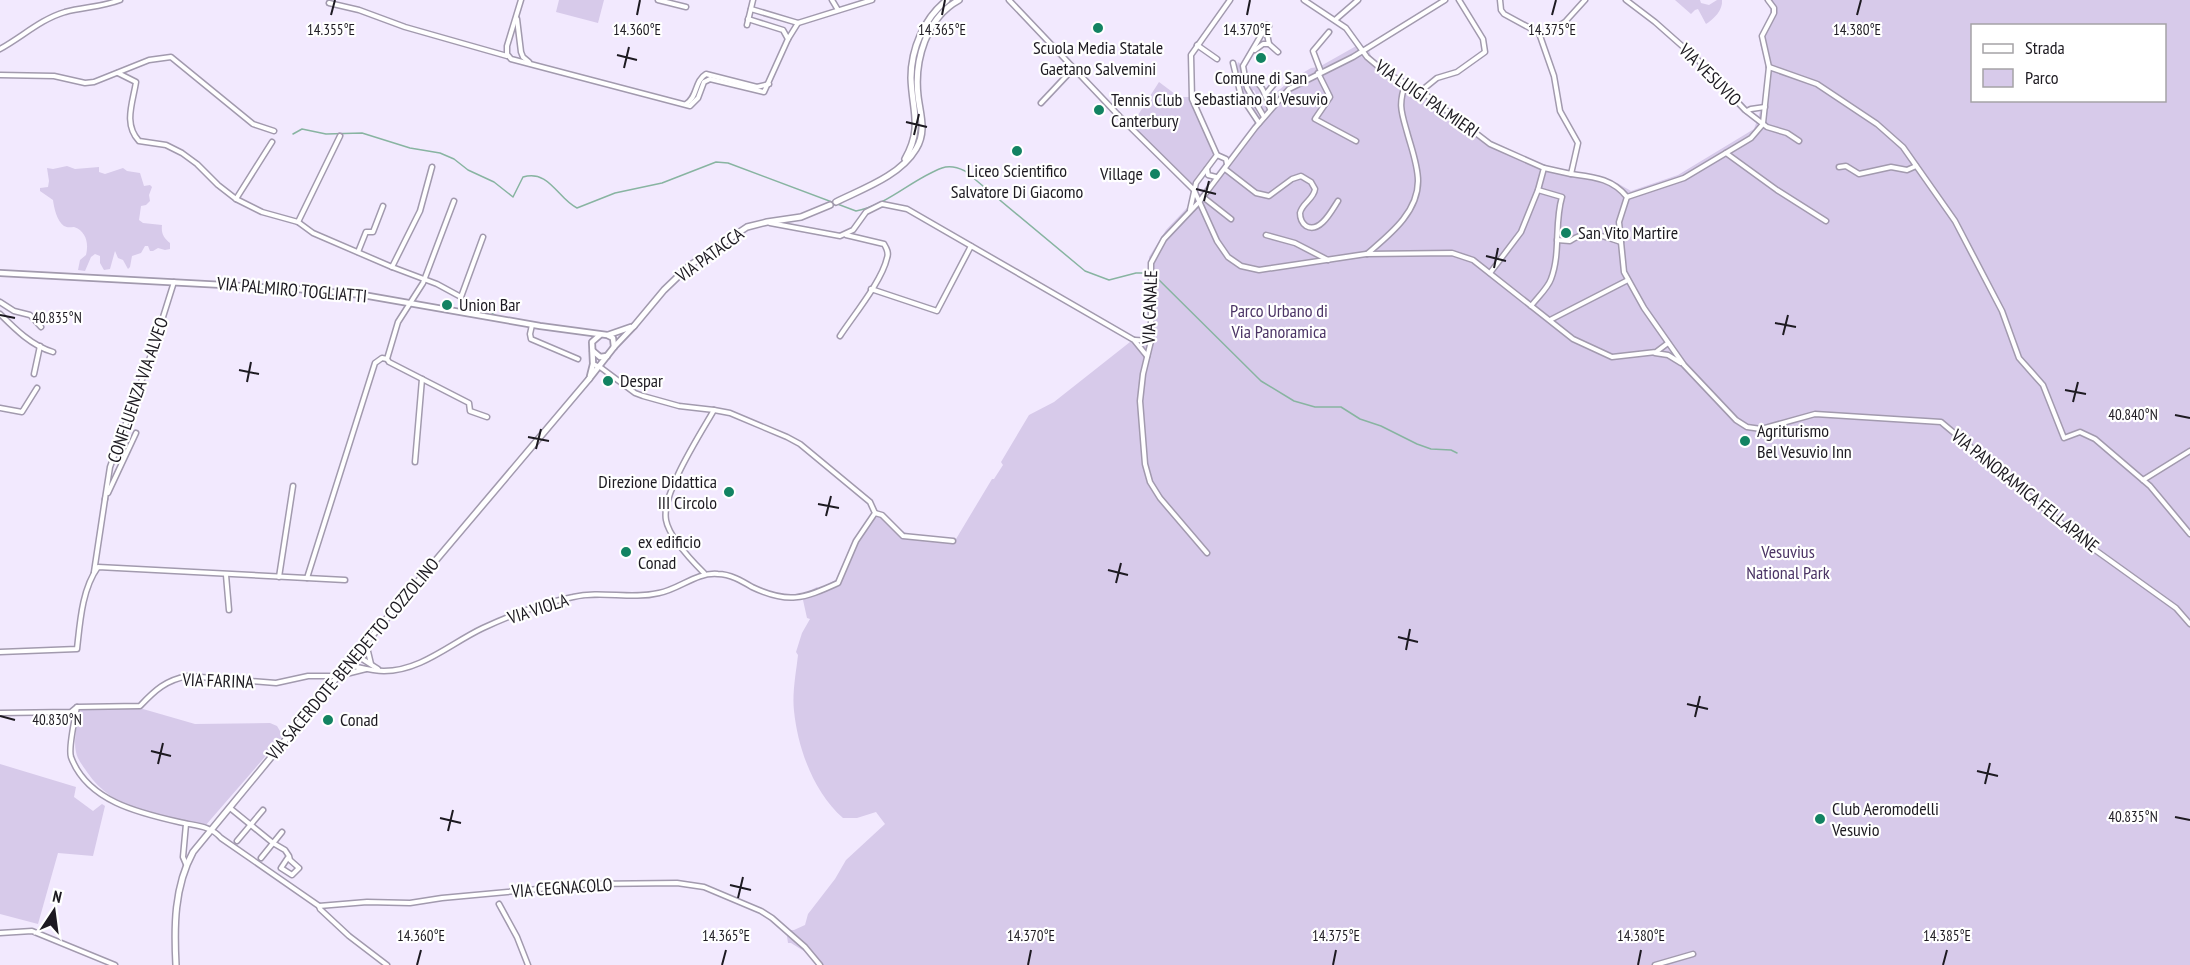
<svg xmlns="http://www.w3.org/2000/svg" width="2190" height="965" font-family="'PT Sans Narrow',sans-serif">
<rect width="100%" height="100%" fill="#f2e9fe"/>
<g fill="#d7caea" fill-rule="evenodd">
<path d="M559,0H604L598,23L556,12Z"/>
<path d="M1675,0H1700L1701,3L1709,5L1717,0H1722C1723,10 1714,19 1706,24L1698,9L1695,10L1691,14Z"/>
<path d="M1764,0H2190V965H820L815,958L791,943H788L786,930H794L805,925L808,914L835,879L846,860L885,824L876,812L857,818H843C814,793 798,749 794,711C792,693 796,673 798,655L796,652L802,633L810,619L807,618L803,600L807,592L817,587L819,589L839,578L848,556L873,513H880C903,540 923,537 956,539L992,479H994L1003,465L1001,462L1029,415L1054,402L1130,342L1148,336L1150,329L1149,257L1166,230L1201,193L1258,118L1242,94L1238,70L1235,71L1238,62L1242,65V73L1241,74L1244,88L1259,116L1263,110L1254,98L1257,96L1254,90L1251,91L1249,81L1252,82L1251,84L1253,87L1256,84L1263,91L1259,93L1263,106H1266L1271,100L1269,94L1274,87L1271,92L1274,94L1291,80L1311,68L1319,67L1358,45L1362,48L1367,44L1371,56L1387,71L1401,76L1420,87L1431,98L1501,148L1546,166L1600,176L1617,183L1631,191L1678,175L1754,129C1761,110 1768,90 1767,70C1766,60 1761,51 1760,42C1760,26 1780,14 1764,0ZM1972,26H2164V100H1972Z"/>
<path d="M1159,82L1179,97H1191L1215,154L1193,185L1131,126Z"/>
<path d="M67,166L75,169L99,167V172L105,174L123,168L127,171L140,173L144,186L150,185L152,187L149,195L150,201L146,205L141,206L139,220L143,223L162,225C161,234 164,238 170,243V249L165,250L158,248L153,251H150L148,246H145L141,253L132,256L130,267L128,269L123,260L118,258L115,251L110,269L104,270L100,263V256L95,254L91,257L85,271L78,270L80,260L86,255C89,243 86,231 74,227C70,227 68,228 64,226C57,221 54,208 53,200L40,191V188L48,187L49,181L47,168L53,169Z"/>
<path d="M83,709H143L195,724L270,723L277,726L283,736L205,826C163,817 113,811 87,772C83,766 77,759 76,752C73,739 78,723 79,711Z"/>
<path d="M0,764L76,787L74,797L93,811L102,804L105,806L93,856L58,853L38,924L0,914Z"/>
</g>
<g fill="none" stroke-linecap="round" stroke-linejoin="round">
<g stroke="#88b4a1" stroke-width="1.5">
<path d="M293,134L302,129L326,134L362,133L410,148L440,153L454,159L468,170L494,182L513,197L523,177C549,169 558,199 577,208L615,193L662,183L716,162L728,163L856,211C888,205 912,179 942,168C950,165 957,167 965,171L1085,271L1109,280L1136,273H1149"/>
<path d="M1153,274L1261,381L1294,401L1315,407H1341L1360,419L1381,426L1417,444L1431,449L1451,450L1457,453"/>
<path d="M463,298L491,312L496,316"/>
</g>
<defs>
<g id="minor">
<path d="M521,0L507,46V54L511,59L690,106L698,98L704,82L710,79L764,92L788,39L798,23L872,0"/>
<path d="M658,0L686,7"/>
<path d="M832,0L838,10"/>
<path d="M1009,0L1120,117L1194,190L1217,241L1228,257L1241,266L1259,270L1366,254L1452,253L1473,260L1573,339L1612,357L1656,352L1668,343"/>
<path d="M1304,0L1346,28L1367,57L1386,73L1421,91L1490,144L1544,168L1538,190L1521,232L1490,273"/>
<path d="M1500,0L1501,10L1504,14L1539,33L1554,76L1560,111L1578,143L1571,174L1544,168"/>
<path d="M1626,0L1655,22L1698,60L1745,110L1767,127L1787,133L1799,141"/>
<path d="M329,3L359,10L405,27L507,56"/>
<path d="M751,9L798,23"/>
<path d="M517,19L521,52L523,57L529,62"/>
<path d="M748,19L783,30L788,39"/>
<path d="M1335,20L1358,0"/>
<path d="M747,25L753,0"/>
<path d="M1554,29L1565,22L1585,0"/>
<path d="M1197,45L1217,59"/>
<path d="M0,49C22,37 41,19 65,12C84,7 102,7 120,0"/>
<path d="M1255,50L1263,44H1269"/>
<path d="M1233,63L1241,96L1259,123"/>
<path d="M1769,67L1817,84L1877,124L1903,147L1955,221L2002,311L2019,358L2043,385L2064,438L2080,432L2095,439L2150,486L2190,534"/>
<path d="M1321,72L1313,51L1329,32"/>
<path d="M118,73L136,82C133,102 123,124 139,141L166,145L182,153L197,164L218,185L236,199L262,212L298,222L313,233L392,267"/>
<path d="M1318,73L1330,97L1315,119L1356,141"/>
<path d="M0,75L54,76L85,83L94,82L149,60L171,57L253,124L274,131"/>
<path d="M1246,80C1263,79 1265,96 1270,109"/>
<path d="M1421,91L1437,78L1457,72L1485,52L1483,39L1459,0"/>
<path d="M1265,95L1274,84"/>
<path d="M1041,103L1073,69"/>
<path d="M686,104C698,97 694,81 706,74L757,87L769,84"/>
<path d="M1747,111L1751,109L1765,107"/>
<path d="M1264,117L1247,88L1243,66L1267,25L1269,26L1267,34L1269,44L1278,52"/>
<path d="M1763,123L1769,67L1762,36L1774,13V8L1768,0"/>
<path d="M1763,124L1751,138L1684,178L1627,197L1619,222L1624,272L1644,308L1684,365L1736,420L1747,427L1761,429L1815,414L1941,422L2084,542L2176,608L2190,624"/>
<path d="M1726,153L1777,190L1826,221"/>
<path d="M1227,164L1226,159L1217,155L1192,99L1191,55L1230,0"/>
<path d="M432,167L420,211L392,267L437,284L461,297L483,237"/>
<path d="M1839,167L1846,166L1859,174L1891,167L1907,170L1916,166"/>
<path d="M1207,169L1208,175L1216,177"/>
<path d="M1225,169L1256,193L1269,196L1292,179L1301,176L1311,182L1315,189C1314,199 1302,203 1300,213C1300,218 1302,223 1306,226C1320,234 1332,210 1338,201"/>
<path d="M1571,174C1593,177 1612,178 1627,197"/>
<path d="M1203,197L1231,219"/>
<path d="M236,199L272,142"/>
<path d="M454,201L423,283L398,322L387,359L389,362L469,403L470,411L487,417"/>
<path d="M1190,210L1196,183L1217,155"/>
<path d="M298,222L340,136"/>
<path d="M770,223L840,236L853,230L866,212L882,204L907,209L1134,340L1147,356"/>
<path d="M1266,235L1295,243L1328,260"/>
<path d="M1557,240L1570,241C1586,229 1603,236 1621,242"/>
<path d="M358,252L366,232H373L383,206"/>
<path d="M1367,254C1389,235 1418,213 1418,181C1418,165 1411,147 1407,132C1401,111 1398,104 1406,82"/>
<path d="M871,289L937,311L971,246"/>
<path d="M0,302L14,311L30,315L41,327"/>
<path d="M1531,306C1537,298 1548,288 1551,279C1561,253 1554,223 1562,197L1538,190"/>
<path d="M0,314C15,329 32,346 53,352"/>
<path d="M1550,320L1628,280"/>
<path d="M532,325L530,334L531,339L578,359"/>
<path d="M840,336C853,316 882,281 887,258C889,253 887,249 884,244L846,235"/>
<path d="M1135,340L1151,341"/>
<path d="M1655,353L1668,355L1681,363"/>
<path d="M34,374L40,346"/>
<path d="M0,408L22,412L37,388"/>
<path d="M415,462L422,379"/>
<path d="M2143,480L2190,451"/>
<path d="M108,493L136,433"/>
<path d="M105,499L110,467L152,352L174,282"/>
<path d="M875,513L882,515L903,536L953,541"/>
<path d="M1207,553L1160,498L1150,482L1145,464L1140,401L1143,374L1151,341V263L1164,239L1199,202L1255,128L1289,89L1353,57L1445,0"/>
<path d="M94,572L105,499"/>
<path d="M704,573C692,561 669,537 666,520C661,494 701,433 714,410"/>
<path d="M226,575L229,610"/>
<path d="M279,577L293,486"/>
<path d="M307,578L375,363L382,358L387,359"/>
<path d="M366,643L371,664"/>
<path d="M0,652L77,649C80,622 82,589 98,567L345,580"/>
<path d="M356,655L378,669"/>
<path d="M348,665C359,667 372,671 384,671C421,671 451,643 483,628C511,615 543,603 573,597C602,590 630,600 659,593C680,589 696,572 718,574C730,574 742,581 752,587C788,604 803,599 838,583L856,541L875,513L870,502L800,444L787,437L730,413L714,410L679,406L643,396L635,393L600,367L593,364"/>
<path d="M77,707C75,718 68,748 71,757C87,801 139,813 179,822C195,826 210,825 221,838L319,906L320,909L349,936L387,965"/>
<path d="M0,713L71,712L77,707L140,706C155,690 166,680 188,676L276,683L308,676H338L366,669"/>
<path d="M230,808L273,843L285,850L289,856L281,868L292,875L299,868L290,860L289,856"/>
<path d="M237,841L263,810"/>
<path d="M261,858L282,832"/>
<path d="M186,864L183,857L186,824"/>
<path d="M499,904L517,937L528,965"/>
<path d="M319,906L367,902L410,903L442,898L592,884L677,883L704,887L761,911L772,918L805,947L820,965"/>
<path d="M0,933L32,931L115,965"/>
<path d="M1655,965L1693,954"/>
</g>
<g id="tertiary">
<path d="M0,273L297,289L363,295L540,326L607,335L613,338L614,347"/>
<path d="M608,335L631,327"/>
<path d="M593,351L600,357L607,356"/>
<path d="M590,376L593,364L592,342L600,335"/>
<path d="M589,379L614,347L634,326"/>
<path d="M338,676L366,643"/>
</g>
<g id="secondary">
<path d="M905,159C923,127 912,111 911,78C911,49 924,18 947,0"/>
<path d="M836,202C862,189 900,176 916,149C927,131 920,114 918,96C914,61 926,18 959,0"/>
<path d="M634,326L664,290L689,266L747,227L767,222L801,217L830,205"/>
<path d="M366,643L589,379"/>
<path d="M176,965C174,927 174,887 193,852L338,676"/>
</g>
</defs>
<use href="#minor" stroke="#a29aae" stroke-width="7"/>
<use href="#tertiary" stroke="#a29aae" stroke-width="8"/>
<use href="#secondary" stroke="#a29aae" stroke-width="8"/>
<use href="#minor" stroke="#fff" stroke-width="4"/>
<use href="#tertiary" stroke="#fff" stroke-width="4.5"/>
<use href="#secondary" stroke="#fff" stroke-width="5"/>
</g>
<path fill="none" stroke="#1d1a21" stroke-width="2" d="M331,15L335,0M637,15L640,0M942,15L945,0M1247,15L1250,0M1552,15L1556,0M1857,15L1861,0M617,55L637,60M624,68L629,47M906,122L927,127M914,135L919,114M1196,189L1216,194M1204,201L1209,181M1486,256L1506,261M1494,268L1498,248M0,315L15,318M1775,323L1796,327M1783,335L1788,315M239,370L259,374M247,382L251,362M2065,390L2086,394M2073,402L2078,382M2175,415L2190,418M528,437L549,441M536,449L541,429M818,504L839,508M826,516L831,496M1108,570L1128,575M1116,583L1121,563M1398,637L1418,642M1406,650L1410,629M1687,704L1708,709M0,716L15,720M1695,717L1700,696M151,751L171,756M158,764L163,743M1977,771L1998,776M1985,784L1990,763M2175,817L2190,820M440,818L461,823M448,831L453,810M730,885L751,890M738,898L743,877M417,965L421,950M722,965L726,950M1028,965L1031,950M1333,965L1336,950M1638,965L1641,950M1943,965L1947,950"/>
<g fill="#128362" stroke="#fff" stroke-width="2">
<circle cx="1098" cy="28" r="6"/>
<circle cx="1261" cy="58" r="6"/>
<circle cx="1099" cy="110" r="6"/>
<circle cx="1017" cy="151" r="6"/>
<circle cx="1155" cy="174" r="6"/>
<circle cx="1566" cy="233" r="6"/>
<circle cx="447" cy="305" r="6"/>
<circle cx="608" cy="381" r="6"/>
<circle cx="1745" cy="441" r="6"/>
<circle cx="729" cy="492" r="6"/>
<circle cx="626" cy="552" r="6"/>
<circle cx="328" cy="720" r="6"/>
<circle cx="1820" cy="819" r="6"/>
</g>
<g text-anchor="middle" stroke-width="4.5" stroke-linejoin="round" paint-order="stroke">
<g font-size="18" fill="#1d1a21" stroke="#fff" text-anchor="start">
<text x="1098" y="54" text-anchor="middle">Scuola Media Statale<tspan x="1098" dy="21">Gaetano Salvemini</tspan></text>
<text x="1261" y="84" text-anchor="middle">Comune di San<tspan x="1261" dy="21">Sebastiano al Vesuvio</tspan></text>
<text x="1111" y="106">Tennis Club<tspan x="1111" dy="21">Canterbury</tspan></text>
<text x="1017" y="177" text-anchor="middle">Liceo Scientifico<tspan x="1017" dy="21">Salvatore Di Giacomo</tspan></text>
<text x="1143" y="180" text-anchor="end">Village</text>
<text x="1578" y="239">San Vito Martire</text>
<text x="459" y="311">Union Bar</text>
<text x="620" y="387">Despar</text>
<text x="1757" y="437">Agriturismo<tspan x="1757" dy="21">Bel Vesuvio Inn</tspan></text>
<text x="717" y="488" text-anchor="end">Direzione Didattica<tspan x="717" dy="21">III Circolo</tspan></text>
<text x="638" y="548">ex edificio<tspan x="638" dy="21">Conad</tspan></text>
<text x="340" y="726">Conad</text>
<text x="1832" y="815">Club Aeromodelli<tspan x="1832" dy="21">Vesuvio</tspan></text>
</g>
<g font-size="18" fill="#1d1a21" stroke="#fff">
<text transform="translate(1710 75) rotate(45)" y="6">VIA VESUVIO</text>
<text transform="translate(1427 99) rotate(35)" y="6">VIA LUIGI PALMIERI</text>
<text transform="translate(710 255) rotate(-36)" y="6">VIA PATACCA</text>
<text transform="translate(292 290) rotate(5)" y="6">VIA PALMIRO TOGLIATTI</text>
<text transform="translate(1150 307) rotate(-88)" y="6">VIA CANALE</text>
<text transform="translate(138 390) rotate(-71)" y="6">CONFLUENZA VIA ALVEO</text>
<text transform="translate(2025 491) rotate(39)" y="6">VIA PANORAMICA FELLAPANE</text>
<text transform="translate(538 609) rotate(-18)" y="6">VIA VIOLA</text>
<text transform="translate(353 659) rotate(-50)" y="6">VIA SACERDOTE BENEDETTO COZZOLINO</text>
<text transform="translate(218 681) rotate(2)" y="6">VIA FARINA</text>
<text transform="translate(562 888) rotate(-4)" y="6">VIA CEGNACOLO</text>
</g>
<g font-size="18" fill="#4b3465" stroke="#fff">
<text x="1279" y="317">Parco Urbano di<tspan x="1279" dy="21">Via Panoramica</tspan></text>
<text x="1788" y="558">Vesuvius<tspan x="1788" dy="21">National Park</tspan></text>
</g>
</g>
<g font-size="15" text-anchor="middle" fill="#1d1a21" stroke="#fff" stroke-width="4.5" stroke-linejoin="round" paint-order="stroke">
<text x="331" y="35">14.355°E</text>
<text x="637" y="35">14.360°E</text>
<text x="942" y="35">14.365°E</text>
<text x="1247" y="35">14.370°E</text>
<text x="1552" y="35">14.375°E</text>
<text x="1857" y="35">14.380°E</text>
<text x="57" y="323">40.835°N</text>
<text x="2133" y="420">40.840°N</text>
<text x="57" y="725">40.830°N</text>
<text x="2133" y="822">40.835°N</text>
<text x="421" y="941">14.360°E</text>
<text x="726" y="941">14.365°E</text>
<text x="1031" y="941">14.370°E</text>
<text x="1336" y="941">14.375°E</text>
<text x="1641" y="941">14.380°E</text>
<text x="1947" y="941">14.385°E</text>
</g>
<rect x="1971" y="24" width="195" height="78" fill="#ffffff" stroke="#a5a3a6" stroke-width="1.5"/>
<rect x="1983" y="44" width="30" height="9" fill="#ffffff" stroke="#a5a3a6" stroke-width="1.5"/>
<text x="2025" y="54" font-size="18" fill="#1d1a21">Strada</text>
<rect x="1983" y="69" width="30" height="18" fill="#d7caea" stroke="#a5a3a6" stroke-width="1.5"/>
<text x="2025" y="84" font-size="18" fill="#1d1a21">Parco</text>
<g transform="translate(54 911) rotate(13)" stroke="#ffffff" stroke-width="4.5" paint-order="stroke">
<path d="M0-4.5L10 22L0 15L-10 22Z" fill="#1d1a21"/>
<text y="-9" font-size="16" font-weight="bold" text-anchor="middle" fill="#1d1a21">N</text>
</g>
</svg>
